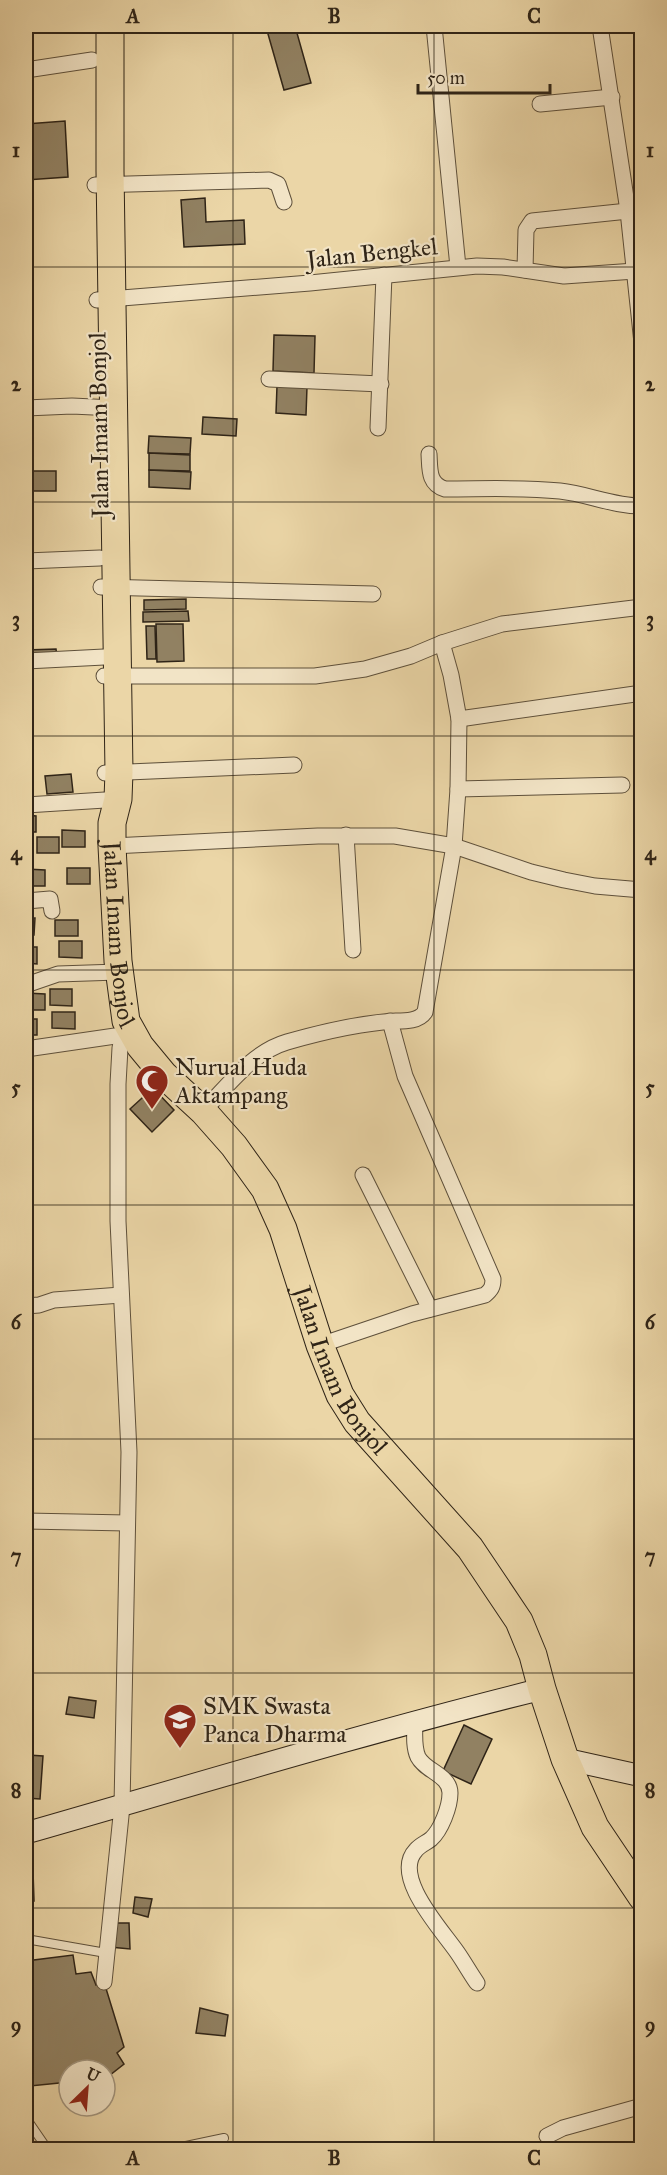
<svg xmlns="http://www.w3.org/2000/svg" width="667" height="2175" font-family="'IM FELL Great Primer',serif">
<rect width="100%" height="100%" fill="#ebd6a7"/>
<filter id="stains"><feTurbulence type="fractalNoise" baseFrequency=".00333" numOctaves="4"/><feColorMatrix values="0 0 0 0 .2 0 0 0 0 .09 0 0 0 0 .02 0 0 0 .5 -.17"/></filter>
<radialGradient id="worn" r=".72"><stop offset=".6" stop-color="#630" stop-opacity="0"/><stop offset="1" stop-color="#630" stop-opacity=".3"/></radialGradient>
<g fill="#918162" stroke="#2f2417" stroke-width="1.5">
<path d="M271,26H295L311,83L284,90L266,27Z"/>
<path d="M65,121L68,177L26,180V124Z"/>
<path d="M205,198L206,222L244,220L245,244L184,247L181,200Z"/>
<path d="M274,335L315,336L314,373L273,371Z"/>
<path d="M277,386L307,387L306,415L276,413Z"/>
<path d="M203,417L237,419L236,436L202,434Z"/>
<path d="M149,436L191,438L190,454L148,453Z"/>
<path d="M149,453L190,455V471L149,470Z"/>
<path d="M149,470L191,472L190,489L149,487Z"/>
<path d="M32,471H56V491H33Z"/>
<path d="M186,599V609L144,610V600Z"/>
<path d="M188,611L189,621L143,622V612Z"/>
<path d="M156,624H183L184,661L157,662Z"/>
<path d="M146,626H155L156,659H147Z"/>
<path d="M56,649L57,657L26,658V650Z"/>
<path d="M71,774L73,792L47,794L45,776Z"/>
<path d="M26,815L36,816V832H26Z"/>
<path d="M62,830L85,831V847H62Z"/>
<rect x="37" y="837" width="22" height="16"/>
<rect x="67" y="868" width="23" height="16"/>
<path d="M26,869L45,870V886H26Z"/>
<path d="M26,918H35L34,935H26Z"/>
<rect x="55" y="920" width="23" height="16"/>
<path d="M59,941H82V958L59,957Z"/>
<path d="M26,947H37V964L26,963Z"/>
<path d="M50,989H72V1006L50,1005Z"/>
<path d="M26,993L45,994V1010H26Z"/>
<path d="M52,1012H75V1029L52,1028Z"/>
<rect x="26" y="1019" width="11" height="16"/>
<path d="M153,1088L174,1110L152,1132L130,1109Z"/>
<path d="M69,1697L96,1701L94,1718L66,1714Z"/>
<path d="M464,1725L492,1739L471,1784L443,1771Z"/>
<path d="M28,1755L43,1756L40,1799L26,1798V1763Z"/>
<path d="M26,1871H33L34,1901H26Z"/>
<path d="M135,1897L152,1899L148,1917L133,1913Z"/>
<path d="M114,1923H129L130,1949L110,1947Z"/>
<path d="M73,1955L76,1974L91,1972L96,1985L104,1982L124,2047L117,2053L124,2064L105,2079V2070H69V2082L30,2086L26,2049V1961Z"/>
<path d="M200,2008L228,2015L225,2036L196,2033Z"/>
</g>
<g fill="none" stroke-linecap="round" stroke-linejoin="round">
<defs>
<g id="lane">
<path d="M26,1939L106,1953"/>
<path d="M26,2118L48,2150"/>
<path d="M167,2150L224,2138"/>
</g>
<g id="street">
<path d="M434,26L458,267"/>
<path d="M600,26L628,211L642,343"/>
<path d="M26,70L92,60"/>
<path d="M540,104L612,97"/>
<path d="M95,185L269,180L278,184L284,202"/>
<path d="M525,270L526,230L532,221L628,211"/>
<path d="M97,300L310,283L477,266L503,267L564,276L635,271"/>
<path d="M269,379L381,384"/>
<path d="M26,408L72,406L114,408"/>
<path d="M378,428L384,275"/>
<path d="M429,454C430,469 428,484 445,489C484,489 522,487 560,491C588,494 613,506 642,506"/>
<path d="M26,561L100,558"/>
<path d="M101,587L373,594"/>
<path d="M26,661L104,657"/>
<path d="M104,676H315L365,669L411,656L442,643L502,624L642,607"/>
<path d="M459,719L642,693"/>
<path d="M105,773L294,765"/>
<path d="M458,789L622,785"/>
<path d="M26,805L105,800"/>
<path d="M346,835L353,950"/>
<path d="M112,846L318,836H395L454,846L531,872L564,880L595,886L642,890"/>
<path d="M26,901L50,899L52,911"/>
<path d="M26,985L58,974L118,972"/>
<path d="M26,1049L122,1035"/>
<path d="M203,1111C228,1086 252,1052 287,1042C322,1032 359,1023 396,1021C406,1021 419,1021 425,1012L454,846L458,789L459,719L451,675L442,643"/>
<path d="M363,1175L430,1309"/>
<path d="M26,1306L39,1305L54,1300L121,1295"/>
<path d="M320,1345L412,1314L485,1295C491,1290 493,1287 493,1279L405,1076L390,1021"/>
<path d="M26,1521L127,1523"/>
<path d="M415,1721C415,1732 413,1746 418,1757C425,1771 450,1775 450,1793C450,1807 441,1830 431,1839C426,1843 420,1845 416,1850C391,1876 442,1930 457,1952C464,1962 470,1973 477,1983"/>
<path d="M104,1982L122,1806L129,1452L118,1221V1084L120,1048L126,1021"/>
<path d="M547,2136L563,2128L642,2106"/>
</g>
<g id="secondary">
<path d="M565,1759L642,1776"/>
<path d="M26,1833C197,1784 368,1732 542,1689"/>
</g>
<g id="highway">
<path id="s1" d="M110,26V171L119,772L118,799L112,823V846L118,961L126,1021L140,1046L164,1075L203,1111L234,1146L265,1189L283,1229L320,1345L340,1395L357,1422L470,1548L519,1621L533,1655L542,1689L565,1759L595,1827L642,1897"/>
</g>
</defs>
<use href="#lane" stroke="#5e503b" stroke-width="10"/>
<use href="#street" stroke="#5e503b" stroke-width="17"/>
<use href="#secondary" stroke="#2f2417" stroke-width="23"/>
<use href="#highway" stroke="#2f2417" stroke-width="29"/>
<use href="#lane" stroke="#f2e4c6" stroke-width="8"/>
<use href="#street" stroke="#f2e4c6" stroke-width="15"/>
<use href="#secondary" stroke="#f2e4c6" stroke-width="21"/>
<use href="#highway" stroke="#ebd6a7" stroke-width="27"/>
</g>
<path fill="none" stroke="#2f2417" stroke-width="1.5" stroke-opacity="0.55" d="M233,26V2150M434,26V2150M26,267H642M26,502H642M26,736H642M26,970H642M26,1205H642M26,1439H642M26,1673H642M26,1908H642"/>
<defs>
<symbol id="mosque-pin" viewBox="-11 -11 22 30"><path d="M0 17L-7.5 6A9.5 9.5 0 1 1 7.5 6Z" fill="#8f2418" stroke="#f2e4c6"/><path d="M3.5-4.9A6 6 0 1 0 3.5 4.9A5 5 0 1 1 3.5-4.9Z" fill="#fff"/></symbol>
<symbol id="university-pin" viewBox="-11 -11 22 30"><path d="M0 17L-7.5 6A9.5 9.5 0 1 1 7.5 6Z" fill="#8f2418" stroke="#f2e4c6"/><path d="M0-5L7-2L0 1L-7-2ZM-4 1L0 2.5L4 1V4Q0 6-4 4Z" fill="#fff"/></symbol>
</defs>
<g fill-rule="evenodd">
<use href="#mosque-pin" x="133" y="1062" width="38" height="52"/>
<use href="#university-pin" x="161" y="1701" width="38" height="52"/>
</g>
<g text-anchor="middle" stroke-width="4.5" stroke-linejoin="round" paint-order="stroke">
<g font-size="24" fill="#2f2417" stroke="#f2e4c6">
<text transform="translate(372 253) rotate(-6)" y="8">Jalan Bengkel</text>
<text transform="translate(99 425) rotate(-91)" y="8">Jalan Imam Bonjol</text>
<text dy="8" stroke="none"><textPath href="#s1" startOffset="909">Jalan Imam Bonjol</textPath></text>
<text dy="8" stroke="none"><textPath href="#s1" startOffset="1413">Jalan Imam Bonjol</textPath></text>
</g>
<g font-size="24" fill="#2f2417" stroke="#f2e4c6" text-anchor="start">
<text x="175" y="1075">Nurual Huda<tspan x="175" dy="28">Aktampang</tspan></text>
<text x="203" y="1714">SMK Swasta<tspan x="203" dy="28">Panca Dharma</tspan></text>
</g>
</g>
<rect width="667" height="2175" fill="none" stroke="#ebd6a7" stroke-width="66"/>
<g transform="translate(87 2088) rotate(25)"><circle r="28" fill="#f2e4c6" stroke="#a49780" stroke-width="1.5"/>
<path d="M0-4.5L10 22L0 15L-10 22Z" fill="#8f2418"/>
<text y="-9" font-size="16" font-weight="bold" text-anchor="middle" fill="#2f2417">U</text>
</g>
<path d="M418 84v9h132v-9" fill="none" stroke="#2f2417" stroke-width="3"/>
<text x="427" y="84" font-size="18" fill="#2f2417" stroke="#f2e4c6" stroke-width="4.5" paint-order="stroke">50 m</text>
<rect x="33" y="33" width="601" height="2109" fill="none" stroke="#2f2417" stroke-width="2"/>
<g font-size="20" text-anchor="middle" font-weight="bold" fill="#2f2417">
<text x="133" y="23">A</text>
<text x="334" y="23">B</text>
<text x="534" y="23">C</text>
<text x="16" y="157">1</text>
<text x="650" y="157">1</text>
<text x="16" y="391">2</text>
<text x="650" y="391">2</text>
<text x="16" y="626">3</text>
<text x="650" y="626">3</text>
<text x="16" y="860">4</text>
<text x="650" y="860">4</text>
<text x="16" y="1094">5</text>
<text x="650" y="1094">5</text>
<text x="16" y="1329">6</text>
<text x="650" y="1329">6</text>
<text x="16" y="1563">7</text>
<text x="650" y="1563">7</text>
<text x="16" y="1797">8</text>
<text x="650" y="1797">8</text>
<text x="16" y="2032">9</text>
<text x="650" y="2032">9</text>
<text x="133" y="2165">A</text>
<text x="334" y="2165">B</text>
<text x="534" y="2165">C</text>
</g>
<rect width="100%" height="100%" filter="url(#stains)"/>
<rect width="100%" height="100%" fill="url(#worn)"/>
</svg>
